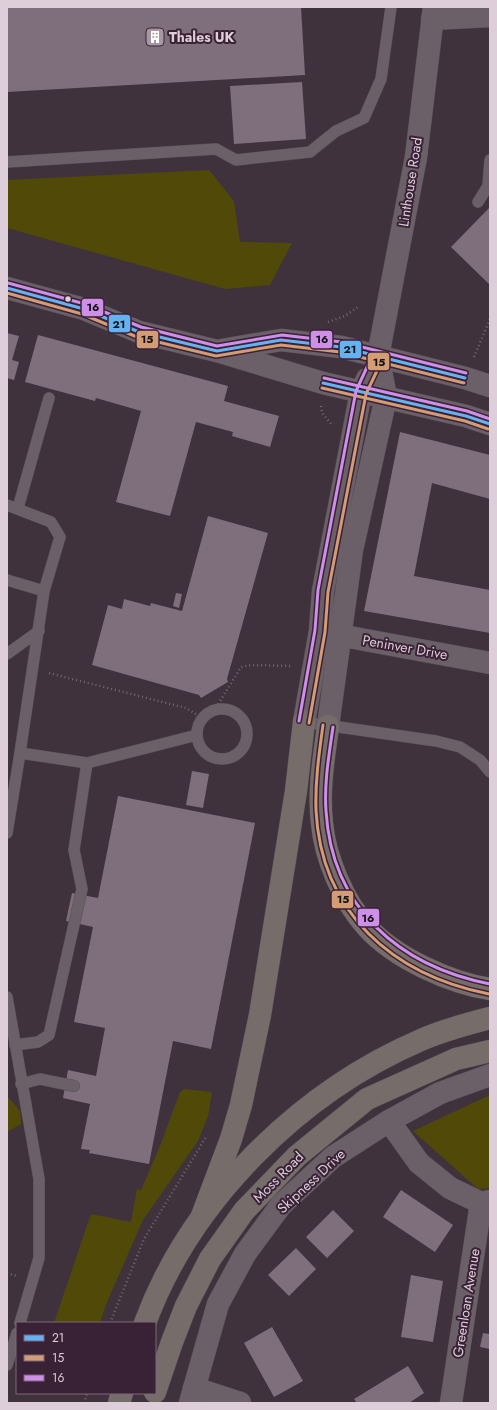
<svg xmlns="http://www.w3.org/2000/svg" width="497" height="1410" font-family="Jost,sans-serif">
<rect width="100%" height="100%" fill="#3f323c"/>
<g fill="#514908">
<path d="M209,170L234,201L240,242L292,243L270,285L225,289L7,228V180Z"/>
<path d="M184,1089L212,1092L208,1116L198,1141L143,1220L107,1302L100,1323H54L91,1214L131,1222L137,1189L141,1190L160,1146L180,1092Z"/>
<path d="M490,1095V1188L478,1189L413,1131Z"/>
<path d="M7,1096L20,1111L21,1124L7,1132Z"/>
</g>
<g fill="#7f6e7c">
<path d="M7,7H301L305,75L7,92Z"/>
<path d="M302,82L306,139L234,144L230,86Z"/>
<path d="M490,207V283L489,284L451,247Z"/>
<path d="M7,333L19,336L12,360L19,362L14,380L7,378Z"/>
<path d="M38,335L228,386L224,401L279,416L270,447L232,436L233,432L196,422L170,516L116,502L141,411L96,398L95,401L25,382Z"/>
<path d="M400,432L490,455V499L432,483L414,576L490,590V633L364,611Z"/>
<path d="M208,516L268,533L227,679L228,682L201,698L199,695L92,665L108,605L122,609L124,599L150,606L151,603L182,611Z"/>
<path d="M176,593L182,594L179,608L173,606Z"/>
<path d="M192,771L209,774L203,808L186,805Z"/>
<path d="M118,796L255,823L211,1049L173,1041L149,1164L89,1153L90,1150L81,1149L90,1104L63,1098L68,1070L96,1076L105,1028L74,1022L93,927L66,921L72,893L98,898Z"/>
<path d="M401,1190L453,1225L435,1252L383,1217Z"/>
<path d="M333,1210L354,1231L327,1258L306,1237Z"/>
<path d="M296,1248L316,1269L289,1296L268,1275Z"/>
<path d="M411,1275L443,1281L433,1342L401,1337Z"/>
<path d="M272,1327L303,1381L274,1397L244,1343Z"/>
<path d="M483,1333L490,1334V1349L480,1347Z"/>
<path d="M408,1366L424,1393L409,1403H357L354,1399Z"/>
</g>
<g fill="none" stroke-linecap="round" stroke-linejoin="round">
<defs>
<g id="lane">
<path d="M7,162L216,149L236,160L310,152L336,131L364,118L381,79L391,7"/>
<path d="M478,202L488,186L490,160"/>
<path d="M7,505L51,522L60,537L44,591L20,753L87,763L197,735"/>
<path d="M18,508L49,398"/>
<path d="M7,580L44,591"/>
<path d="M7,654L39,631"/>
<circle cx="222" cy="734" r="25"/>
<path d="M304,722L436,741L460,747L480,760L490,772"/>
<path d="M7,833L20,753"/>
<path d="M7,997L39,1179V1258L20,1323"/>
<path d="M15,1045L38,1042L49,1035L82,889L74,850L87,763"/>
<path d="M21,1084L40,1079L74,1086"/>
<path d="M7,1365L17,1333"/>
</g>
<g id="street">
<path d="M432,19L490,16"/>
<path d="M378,356L416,157L434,7"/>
<path d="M322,632L490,663"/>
<path d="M389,1121L419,1163L450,1188L481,1203L490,1201"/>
<path d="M194,1388L240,1403"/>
<path d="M190,1403L218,1304L245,1254L281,1205L333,1157L389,1121L440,1093L490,1075"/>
<path d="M451,1403L481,1203"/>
</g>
<g id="secondary">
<path d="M7,288L84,309L139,332L217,351L323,383L466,416L490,424"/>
<path d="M222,350L281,340L341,347L465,378L490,386"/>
<path d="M304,722L320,631L323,591L361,392L367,379"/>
<path d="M328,726L352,550L386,397L378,356"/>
</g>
<g id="primary">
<path d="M328,726C324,758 318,790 322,823C325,857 343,901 367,927C395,958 450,983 490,989"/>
<path d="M202,1216L231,1139L241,1105L260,1015L296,791L304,722"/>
<path d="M145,1323C191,1199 300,1092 421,1040C443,1030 467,1024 490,1018"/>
<path d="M155,1392L172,1342L186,1306L210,1259L244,1211L297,1156L367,1099L456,1059L490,1051"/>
<path d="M119,1403L122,1393"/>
</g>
</defs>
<use href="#lane" stroke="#5a4e57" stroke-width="12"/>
<use href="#street" stroke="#5a4e57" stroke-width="23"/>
<use href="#secondary" stroke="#5a4e57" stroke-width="23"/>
<use href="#primary" stroke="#5a4e57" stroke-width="23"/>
<g stroke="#726870" stroke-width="2.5" stroke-dasharray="1 3" stroke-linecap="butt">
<path d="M328,322L345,316L358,307"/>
<path d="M474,357L490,319"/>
<path d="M321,406L322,413L332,425"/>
<path d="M49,673L186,708L202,718"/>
<path d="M214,711L241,667L251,665L292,666"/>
<path d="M7,1273L17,1276"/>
<path d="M110,1323L144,1239L206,1137"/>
<path d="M84,1403L87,1393"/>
</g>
<use href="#lane" stroke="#6b6068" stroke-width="11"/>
<use href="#street" stroke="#6b6068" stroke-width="22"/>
<use href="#secondary" stroke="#6b6068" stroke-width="22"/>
<use href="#primary" stroke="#766d6a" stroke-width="22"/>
<defs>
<g id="bus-1">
<path d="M7,288L84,309L139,332L217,351L281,340L341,347L465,378"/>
<path d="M323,383L466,416L490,424"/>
</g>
<g id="bus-2">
<path d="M7,293L82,314L137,337L216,356L281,345L340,352L464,383"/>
<path d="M322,388L465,421L488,429"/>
<path d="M309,723L325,632L328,592L366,394L383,358"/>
<path d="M323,725C319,754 315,782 316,810C321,913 393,975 489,994"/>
</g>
<g id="bus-3">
<path d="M8,283L85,304L141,327L217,346L282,335L342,342L466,373"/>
<path d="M324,378L467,411L490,419"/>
<path d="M299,721L315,630L318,590L356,391L373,354"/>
<path d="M333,727C329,755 324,783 326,811C332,908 399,966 490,984"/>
</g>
</defs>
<use href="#bus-1" stroke="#3a2236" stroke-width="6"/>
<use href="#bus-2" stroke="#3a2236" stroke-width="6"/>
<use href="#bus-3" stroke="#3a2236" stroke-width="6"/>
<use href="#bus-1" stroke="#66b1f2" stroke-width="3"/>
<use href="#bus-2" stroke="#d39c74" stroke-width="3"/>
<use href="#bus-3" stroke="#ce8fe9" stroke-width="3"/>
</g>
<defs>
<symbol id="building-square" viewBox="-11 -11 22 22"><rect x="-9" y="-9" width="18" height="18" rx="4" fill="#a697a3" stroke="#3a2236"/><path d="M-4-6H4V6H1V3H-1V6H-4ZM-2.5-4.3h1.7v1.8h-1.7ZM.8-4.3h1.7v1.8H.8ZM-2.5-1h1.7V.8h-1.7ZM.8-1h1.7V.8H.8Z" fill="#fff"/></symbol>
</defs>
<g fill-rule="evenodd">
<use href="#building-square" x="144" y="26" width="22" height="22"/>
</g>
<circle fill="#deceda" stroke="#3a2236" stroke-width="1.5" cx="68" cy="299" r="3.5"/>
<g text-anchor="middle" stroke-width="4" stroke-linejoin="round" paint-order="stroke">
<g font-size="14" font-weight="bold" fill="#deceda" stroke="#3a2236" text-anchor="start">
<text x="169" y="42">Thales UK</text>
</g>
<g font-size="14" fill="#deceda" stroke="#3a2236">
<text transform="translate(410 182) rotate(-81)" y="5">Linthouse Road</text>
<text transform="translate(405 647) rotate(10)" y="5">Peninver Drive</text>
<text transform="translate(278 1177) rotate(-45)" y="5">Moss Road</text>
<text transform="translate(311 1181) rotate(-43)" y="5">Skipness Drive</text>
<text transform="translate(466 1303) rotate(-81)" y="5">Greenloan Avenue</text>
</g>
</g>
<g stroke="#3a2236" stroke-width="1.5">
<rect x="81" y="298" width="23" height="19" rx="4" fill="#ce8fe9"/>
<rect x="108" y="314" width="23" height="19" rx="4" fill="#66b1f2"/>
<rect x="136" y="330" width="23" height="19" rx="4" fill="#d39c74"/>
<rect x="310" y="330" width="23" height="19" rx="4" fill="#ce8fe9"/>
<rect x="339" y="340" width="23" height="19" rx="4" fill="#66b1f2"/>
<rect x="367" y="352" width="23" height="19" rx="4" fill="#d39c74"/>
<rect x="331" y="890" width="23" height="19" rx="4" fill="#d39c74"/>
<rect x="357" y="908" width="23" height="19" rx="4" fill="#ce8fe9"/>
</g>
<g font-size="11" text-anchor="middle" font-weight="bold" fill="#111">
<text x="93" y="311">16</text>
<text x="119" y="328">21</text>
<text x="147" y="343">15</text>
<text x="322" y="343">16</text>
<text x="350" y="353">21</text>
<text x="379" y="366">15</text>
<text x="343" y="903">15</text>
<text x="368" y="922">16</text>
</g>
<rect width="497" height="1410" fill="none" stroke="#deceda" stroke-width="16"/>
<rect x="16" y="1322" width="140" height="72" fill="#3a2236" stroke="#7c6778"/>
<rect x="24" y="1335" width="20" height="6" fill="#66b1f2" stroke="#7c6778"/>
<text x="52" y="1342" font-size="12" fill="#deceda">21</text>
<rect x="24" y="1355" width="20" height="6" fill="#d39c74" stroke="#7c6778"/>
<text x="52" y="1362" font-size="12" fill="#deceda">15</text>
<rect x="24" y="1375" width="20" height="6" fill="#ce8fe9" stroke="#7c6778"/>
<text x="52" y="1382" font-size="12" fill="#deceda">16</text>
</svg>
